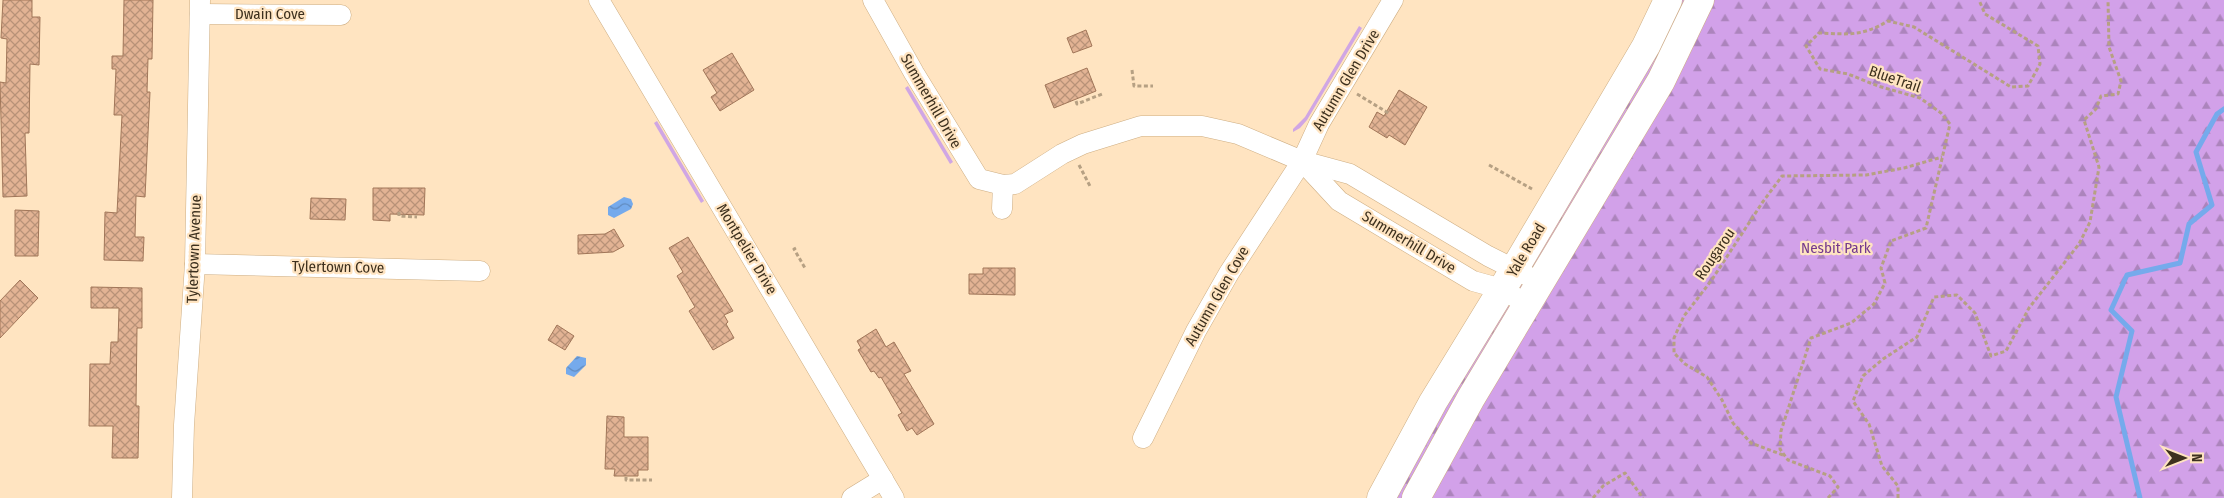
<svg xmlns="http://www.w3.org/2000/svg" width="2224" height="498" font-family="'Fira Sans Condensed',sans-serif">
<defs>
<pattern id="forest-firs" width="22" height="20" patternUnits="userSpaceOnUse" patternTransform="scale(1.25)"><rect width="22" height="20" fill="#d2a1e9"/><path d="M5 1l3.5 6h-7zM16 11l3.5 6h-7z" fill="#ac84bc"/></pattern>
<pattern id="water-waves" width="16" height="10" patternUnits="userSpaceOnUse" patternTransform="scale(1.25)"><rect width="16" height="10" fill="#75aaec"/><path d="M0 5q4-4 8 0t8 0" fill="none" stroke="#618bbf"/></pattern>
<pattern id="building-cross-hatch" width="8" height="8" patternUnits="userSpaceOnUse" patternTransform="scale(1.25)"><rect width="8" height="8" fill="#e2b394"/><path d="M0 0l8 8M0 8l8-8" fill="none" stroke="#b89278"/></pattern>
</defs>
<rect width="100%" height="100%" fill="#ffe4c1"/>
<g fill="#d0a6e4">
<path d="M1359,26L1362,28L1307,120L1300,128L1293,132V129L1305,117Z"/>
<path d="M908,86L953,162L950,164L905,88Z"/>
<path d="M657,121L704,201L701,203L654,123Z"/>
</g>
<path fill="url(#forest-firs)" d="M1663,0H2224V498H1378Z"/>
<g fill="url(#water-waves)">
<path d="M624,197L631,199L633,204L631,209L614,218L608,215V207Z"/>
<path d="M577,356L586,358V365L574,377L566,374V368Z"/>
</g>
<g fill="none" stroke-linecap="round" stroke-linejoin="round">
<path stroke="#75aaec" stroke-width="5" d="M2140,498L2116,397L2132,331L2111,310L2127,275L2180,263L2189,224L2212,205L2196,152L2217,114L2224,109"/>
</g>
<g fill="url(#building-cross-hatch)" stroke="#a17659">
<path d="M3,0H32V17H40L39,65L30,64L29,133H25L27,196L3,197L0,82L6,83L7,39L1,38Z"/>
<path d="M124,0H153L152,59H148L147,92H150L145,197L136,196L135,237H144L143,261L104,260L105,212L117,213L122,115H114L116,69H112V56H123Z"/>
<path d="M1086,30L1092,46L1073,53L1067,38Z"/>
<path d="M732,53L754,90L720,111L711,97L717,93L703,70Z"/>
<path d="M1087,68L1096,91L1054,108L1045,85Z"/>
<path d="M1399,90L1427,107L1405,145L1389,135L1387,138L1369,127L1377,112L1384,116Z"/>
<path d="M373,188H425L424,215L390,214V221L373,220Z"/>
<path d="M311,198L346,199L345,220L310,219Z"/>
<path d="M15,210L39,211L38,256H15Z"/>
<path d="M614,229L624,246L613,252L578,254V235L605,234Z"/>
<path d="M688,237L733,311L724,315L728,322L726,324L734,338L713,350L689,311L695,307L677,276L683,272L669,248Z"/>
<path d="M983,268H1015V295L969,294V274H983Z"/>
<path d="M20,280L38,298L0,338V301Z"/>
<path d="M91,287L142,288V328H137L136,406H139L138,458H112L113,426H89L90,364H110L111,342H118L119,308H91Z"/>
<path d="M557,325L574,336L565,350L548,340Z"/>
<path d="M876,329L886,347L894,342L911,371L904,374L934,424L917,435L912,428L907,431L898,415L902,413L881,377L879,378L874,371L871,372L858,350L861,348L857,341Z"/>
<path d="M607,416L624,417V437H648V470H638V476H614L615,469H605Z"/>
</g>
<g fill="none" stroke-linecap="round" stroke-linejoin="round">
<defs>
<g id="minor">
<path d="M599,0L894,498"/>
<path d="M873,0L914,73L979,179L1003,185L1015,184L1062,154L1083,144L1141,126H1202L1238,134L1302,161L1350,174L1488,256L1526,275"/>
<path d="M200,14L341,15"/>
<path d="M1302,161L1339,201L1473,281L1502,289L1528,305"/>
<path d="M1002,209L1003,185"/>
<path d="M195,264L480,271"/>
<path d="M1143,438L1196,331L1229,273L1302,161L1319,124L1393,0"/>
<path d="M182,498L184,425L195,264L200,0"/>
<path d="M852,498L883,479"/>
</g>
<g id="secondary">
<path d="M1381,498L1433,402L1515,268L1646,46L1668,0"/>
<path d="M1416,498L1471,398L1661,81L1700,0"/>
</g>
</defs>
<use href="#minor" stroke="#ceae83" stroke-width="21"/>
<use href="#secondary" stroke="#ceae83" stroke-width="29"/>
<g stroke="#b6a083" stroke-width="3" stroke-dasharray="4 2.5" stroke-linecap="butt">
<path d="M1132,70L1134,86H1153"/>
<path d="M1357,94L1390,114"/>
<path d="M1076,101L1077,104L1102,94"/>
<path d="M1079,165L1091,188"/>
<path d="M1489,165L1532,189"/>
<path d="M399,212V216L417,217"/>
<path d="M796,248L794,249L805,268"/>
<path d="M1783,455L1751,443L1733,423L1722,400L1707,377L1685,364L1674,353V338L1684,316L1711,281L1762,203L1782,176L1866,175L1904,168L1942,157"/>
<path d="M626,477V480H652"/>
<path d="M1593,498L1603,486L1625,473L1643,498"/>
<path d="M1828,498L1838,487L1830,476L1788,460L1780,449L1781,431L1811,338L1851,323L1874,304L1885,283L1881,268L1891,241L1926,228L1950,124L1941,113L1920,98L1878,86L1848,74L1820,69L1806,46L1819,33C1848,34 1861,37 1888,21L1914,27L2011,87L2028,86L2040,64L2038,46L1985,14L1979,0"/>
<path d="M1898,498V486L1882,466L1869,424L1853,401L1863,376L1883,359L1917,337L1934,297L1957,295L1975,313L1991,356L2006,351L2029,308L2079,244L2090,222L2099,167L2084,120L2096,109L2101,96L2118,94L2121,81L2109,47L2108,0"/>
</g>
<use href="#minor" stroke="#fff" stroke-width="20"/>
<use href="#secondary" stroke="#fff" stroke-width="28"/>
</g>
<g text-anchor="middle" stroke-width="4.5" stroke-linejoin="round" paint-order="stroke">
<g font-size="15" fill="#3d301e" stroke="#ffe4c1">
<text x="270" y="19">Dwain Cove</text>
<text transform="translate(1895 79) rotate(19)" y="5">BlueTrail</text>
<text transform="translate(1346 80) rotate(-59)" y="5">Autumn Glen Drive</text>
<text transform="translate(931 101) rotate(60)" y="5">Summerhill Drive</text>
<text transform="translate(1409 242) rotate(31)" y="5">Summerhill Drive</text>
<text transform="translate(194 249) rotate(-88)" y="5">Tylertown Avenue</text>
<text transform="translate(747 249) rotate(59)" y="5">Montpelier Drive</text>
<text transform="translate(1526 250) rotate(-59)" y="5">Yale Road</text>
<text transform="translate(1715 254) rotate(-56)" y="5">Rougarou</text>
<text transform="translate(338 267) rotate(1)" y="5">Tylertown Cove</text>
<text transform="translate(1217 296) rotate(-60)" y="5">Autumn Glen Cove</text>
</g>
<g font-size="15" fill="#74398d" stroke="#ffe4c1">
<text x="1836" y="253">Nesbit Park</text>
</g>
</g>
<g transform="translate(2184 458) rotate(90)" stroke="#ffe4c1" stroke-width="4" paint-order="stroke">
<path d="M0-4L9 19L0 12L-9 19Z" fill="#3d301e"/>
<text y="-8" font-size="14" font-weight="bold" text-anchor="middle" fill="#3d301e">N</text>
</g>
</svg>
